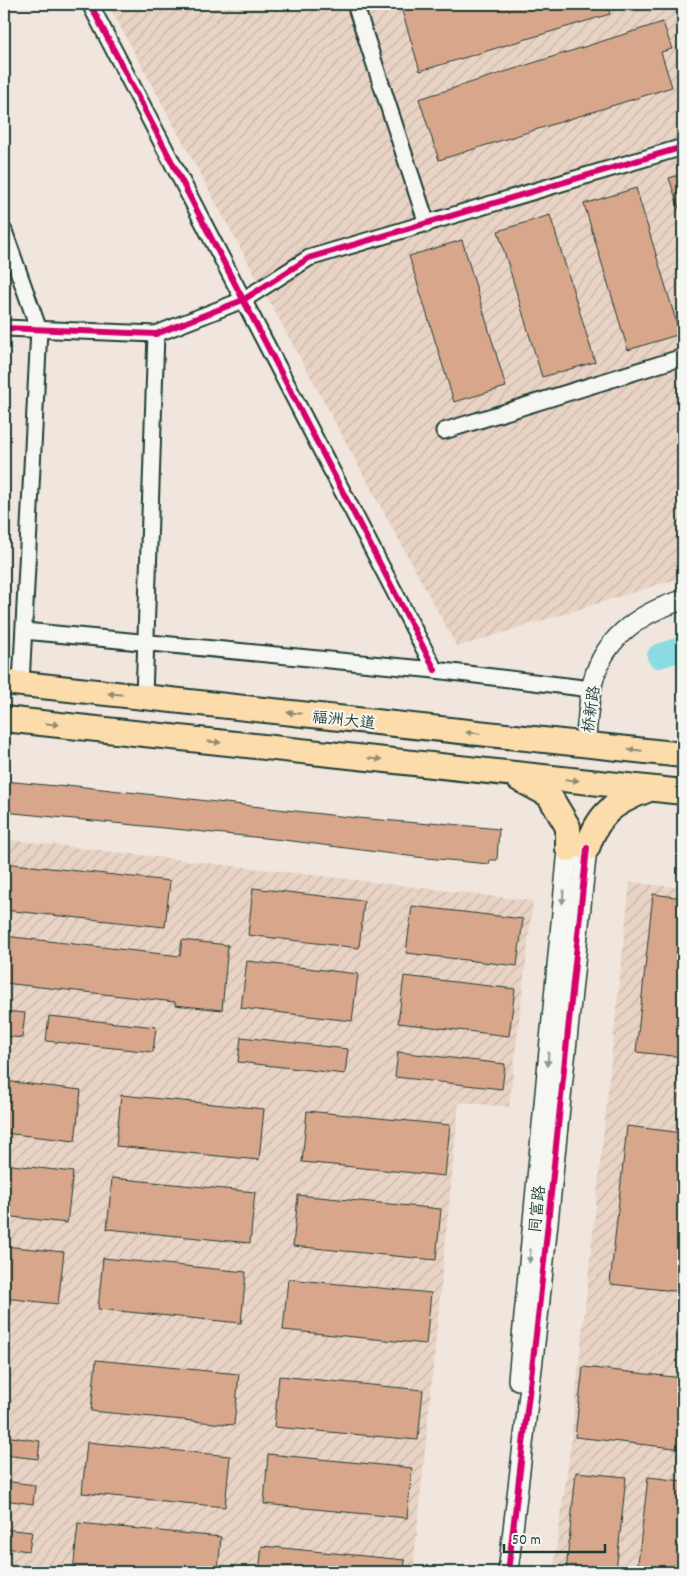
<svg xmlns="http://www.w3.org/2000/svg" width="687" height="1576" font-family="Dekko,'LXGW WenKai TC',sans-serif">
<defs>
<pattern id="industrial-furrows" width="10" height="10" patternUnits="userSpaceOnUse" patternTransform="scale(1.25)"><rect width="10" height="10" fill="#e9d3c4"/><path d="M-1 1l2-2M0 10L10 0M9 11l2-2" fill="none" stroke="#c7b6a9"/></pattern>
</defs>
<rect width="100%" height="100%" fill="#f0e6dd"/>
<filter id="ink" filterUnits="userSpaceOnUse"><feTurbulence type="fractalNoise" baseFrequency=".02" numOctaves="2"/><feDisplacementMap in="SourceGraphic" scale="10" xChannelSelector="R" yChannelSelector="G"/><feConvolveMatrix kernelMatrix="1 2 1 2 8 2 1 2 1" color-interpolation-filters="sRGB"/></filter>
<g filter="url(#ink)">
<g fill="url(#industrial-furrows)">
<path d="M108,4H683V577L457,647Z"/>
<path d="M4,839L533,901L509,1107L459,1102L413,1572H4Z"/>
<path d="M630,882L683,888V1472L616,1465L683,1473V1572H553L569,1459Z"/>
</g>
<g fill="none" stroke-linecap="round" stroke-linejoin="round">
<path stroke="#8adbe2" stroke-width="24" d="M659,656L683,648"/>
</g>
<g fill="#d8a68b" stroke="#1f3d34">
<path d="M400,4H607L610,14L420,71Z"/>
<path d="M663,22L672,49L661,52L672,87L439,160L419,99Z"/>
<path d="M683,174V214H681L669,178Z"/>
<path d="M636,188L680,334L628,350L584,204Z"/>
<path d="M550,215L595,362L542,377L498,231Z"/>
<path d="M462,240L506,387L454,402L409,256Z"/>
<path d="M4,781L67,787V785L357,818L430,824V822L499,829L497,860H490L489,864L416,857L284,840L4,812Z"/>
<path d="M4,863L170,881L165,927L4,910Z"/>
<path d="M253,888L364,901L359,948L248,935Z"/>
<path d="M653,894L683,898V1057L636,1052Z"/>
<path d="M412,906L523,919L517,966L406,953Z"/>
<path d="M4,936L180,956L182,940L228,945L222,1010L175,1005V1002L4,983Z"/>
<path d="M247,961L358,974L352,1021L241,1008Z"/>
<path d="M404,976L515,989L509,1036L398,1023Z"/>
<path d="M4,1011L25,1013L22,1038L4,1036Z"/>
<path d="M49,1016L156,1027L153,1052L46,1041Z"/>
<path d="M241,1037L348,1049L345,1074L238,1062Z"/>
<path d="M398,1052L505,1064L502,1089L395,1077Z"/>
<path d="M4,1081L81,1090L75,1141L4,1133Z"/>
<path d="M121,1095L264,1109L259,1160L116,1146Z"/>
<path d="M307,1111L450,1125L445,1176L302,1162Z"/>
<path d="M627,1126L683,1133V1292L610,1284Z"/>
<path d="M4,1164L73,1172L67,1223L4,1216Z"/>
<path d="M112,1178L255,1192L250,1243L107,1229Z"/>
<path d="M298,1195L441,1209L436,1260L293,1246Z"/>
<path d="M4,1246L64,1252L58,1304L4,1298Z"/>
<path d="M103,1258L246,1272L241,1323L98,1309Z"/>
<path d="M288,1279L431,1293L426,1344L283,1330Z"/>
<path d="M96,1360L239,1374L234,1425L91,1411Z"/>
<path d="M583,1367L683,1378V1449L575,1437Z"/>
<path d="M279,1376L423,1390L418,1440L274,1427Z"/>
<path d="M4,1436L40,1441L38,1459L4,1455Z"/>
<path d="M87,1442L230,1456L225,1507L82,1493Z"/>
<path d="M268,1454L412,1468L407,1518L264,1504Z"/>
<path d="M576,1472L626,1477L616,1572H566Z"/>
<path d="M648,1477L683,1481V1572H637Z"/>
<path d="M4,1481L35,1485L33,1504L4,1500Z"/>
<path d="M78,1523L221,1537L218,1572H73Z"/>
<path d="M4,1529L32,1532L29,1551L4,1548Z"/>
<path d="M262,1546L405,1560L404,1572H259Z"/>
</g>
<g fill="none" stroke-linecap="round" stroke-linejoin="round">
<defs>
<g id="minor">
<path d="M90,4L435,670"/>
<path d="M355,4L427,224"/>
<path d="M4,231L39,330L21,684"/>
<path d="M4,328L156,334L243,300L309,258L683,147"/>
<path d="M444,431L683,357"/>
<path d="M24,631L435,670L591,689"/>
<path d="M144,697L156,334"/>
</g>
<g id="tertiary">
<path d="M585,745C587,727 588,709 591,691C599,641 638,613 683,600"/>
<path d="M518,1380L568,849"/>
<path d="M508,1572L539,1309L587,848"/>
</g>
<g id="primary">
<path d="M4,682L683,755"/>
<path d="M4,719L683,792"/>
<path d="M519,779L549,795L568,827V849"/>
<path d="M587,848C599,813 613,803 647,790"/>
</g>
</defs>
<use href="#minor" stroke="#1f3d34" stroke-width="19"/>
<use href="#tertiary" stroke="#1f3d34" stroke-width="22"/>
<use href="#primary" stroke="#1f3d34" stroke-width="28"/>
<use href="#minor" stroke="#f6f6f2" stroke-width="15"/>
<use href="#tertiary" stroke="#f6f6f2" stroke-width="19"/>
<use href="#primary" stroke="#fddcac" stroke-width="24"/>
<defs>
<g id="cycleway">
<path d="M90,4L435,670"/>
<path d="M4,328L156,334L243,300L309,258L683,147"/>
<path d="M508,1572L539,1309L587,848"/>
</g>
</defs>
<use href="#cycleway" stroke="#f6f6f2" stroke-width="9"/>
<use href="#cycleway" stroke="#d6006c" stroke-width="6"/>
</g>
<defs><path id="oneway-solid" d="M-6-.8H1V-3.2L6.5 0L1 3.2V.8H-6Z" transform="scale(1.25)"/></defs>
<g fill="#8e8c70">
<use href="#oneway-solid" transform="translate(115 694) rotate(-174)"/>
<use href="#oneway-solid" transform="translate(294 713) rotate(-174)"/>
<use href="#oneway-solid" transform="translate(52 724) rotate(6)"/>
<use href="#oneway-solid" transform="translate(473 733) rotate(-174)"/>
<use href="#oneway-solid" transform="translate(214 742) rotate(6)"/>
<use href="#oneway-solid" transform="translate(635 750) rotate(-174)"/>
<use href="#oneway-solid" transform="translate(375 759) rotate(6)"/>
<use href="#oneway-solid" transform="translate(572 780) rotate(6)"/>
</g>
<g fill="#8a9a93">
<use href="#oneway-solid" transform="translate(563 897) rotate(95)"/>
<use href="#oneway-solid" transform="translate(548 1059) rotate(95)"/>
<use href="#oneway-solid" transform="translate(530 1256) rotate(95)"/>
</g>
</g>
<g text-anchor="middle" stroke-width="4" stroke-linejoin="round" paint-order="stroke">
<g font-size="16" fill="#1f3d34" stroke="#f6f6f2">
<text transform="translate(590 709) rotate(-82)" y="6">桥新路</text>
<text transform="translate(344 719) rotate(6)" y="6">福洲大道</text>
<text transform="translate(536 1209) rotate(-84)" y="6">同富路</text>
</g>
</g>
<rect width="687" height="1576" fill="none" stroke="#f6f6f2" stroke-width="20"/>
<rect x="10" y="10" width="667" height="1556" fill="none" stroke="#1f3d34" stroke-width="2" filter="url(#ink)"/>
<path d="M504 1544v8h101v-8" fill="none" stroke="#1f3d34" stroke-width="2.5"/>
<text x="512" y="1544" font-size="15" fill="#1f3d34" stroke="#f6f6f2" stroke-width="4" paint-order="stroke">50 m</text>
</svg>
